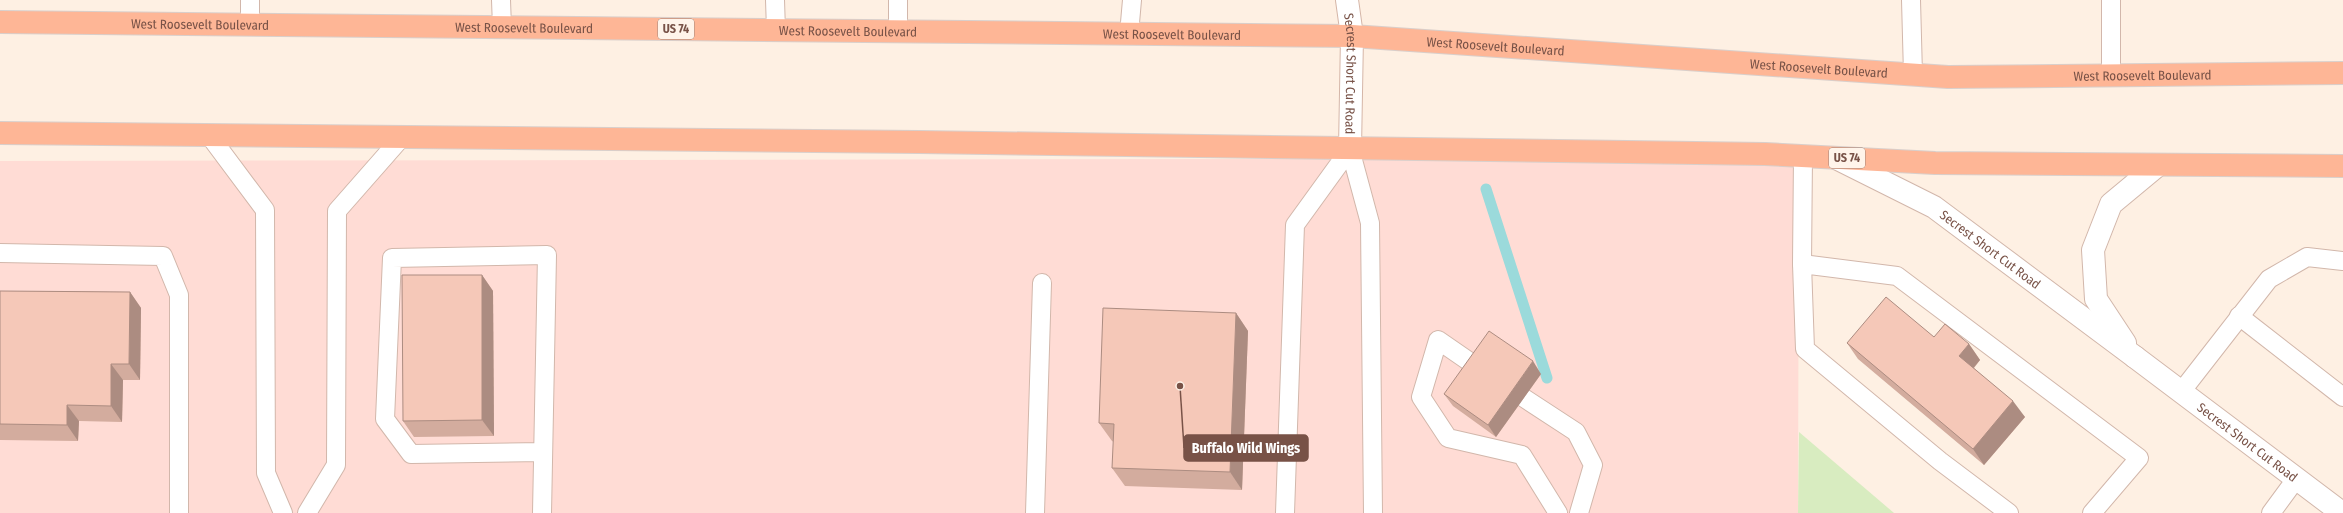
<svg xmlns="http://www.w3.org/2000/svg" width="2343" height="513" font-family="'Fira Sans Condensed',sans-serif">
<rect width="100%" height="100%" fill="#fef0e3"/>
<path fill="#ffdcd5" d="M1799,158L1798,513H0V161Z"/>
<path fill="#d8ecc0" d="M1799,432L1894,513H1798Z"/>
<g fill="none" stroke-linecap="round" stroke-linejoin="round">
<path stroke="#9bdadb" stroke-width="11" d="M1486,189L1547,378"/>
<defs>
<g id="service">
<path d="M501,0L502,27"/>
<path d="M775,0L776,30"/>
<path d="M1911,0L1913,74"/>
<path d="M250,25V0"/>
<path d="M898,31V0"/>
<path d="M1129,34L1132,0"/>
<path d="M2111,75V0"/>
<path d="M209,135L265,210L266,473L283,513"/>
<path d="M0,253L163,256L179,295V513"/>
<path d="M1802,264L1803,156"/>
<path d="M2239,316L2343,397"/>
<path d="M1480,369L1438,340L1421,397L1448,438L1522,455L1558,513"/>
<path d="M2181,392L2269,279L2307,257L2343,261"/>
<path d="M1524,398L1576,432L1593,465L1579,513"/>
<path d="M307,513L336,465L337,211L402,137"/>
<path d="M542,513L547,255L392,258L385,419L411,454L543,452"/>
<path d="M1035,513L1042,283"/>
<path d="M1285,513L1295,225L1350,149L1370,223L1373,513"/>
<path d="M2009,513L1940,461L1805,349L1802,264L1897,276L2139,458L2092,513"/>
<path d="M2271,513L2296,479"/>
</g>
<g id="minor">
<path id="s1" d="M1836,158L1934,207L2135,357"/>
<path d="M2125,343L2096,299L2093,250L2111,204L2158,165"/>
</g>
<g id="tertiary">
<path id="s2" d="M2135,357L2342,513"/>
</g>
<g id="secondary">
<path id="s3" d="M1347,0L1352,36L1350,149"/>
</g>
<g id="trunk">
<path id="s4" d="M0,22L1352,36L1948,77L2343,73"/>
<path d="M0,133L919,142L1765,154L1935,163L2343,166"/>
</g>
</defs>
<use href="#service" stroke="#d2b7ab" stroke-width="20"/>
<use href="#minor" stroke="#d2b7ab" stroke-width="24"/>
<use href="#tertiary" stroke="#d2b7ab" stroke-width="24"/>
<use href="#secondary" stroke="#d5b6a8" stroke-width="24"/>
<use href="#trunk" stroke="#d9cfcb" stroke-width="24"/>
<use href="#service" stroke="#fff" stroke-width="18"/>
<use href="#minor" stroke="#fff" stroke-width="22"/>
<use href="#tertiary" stroke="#fff" stroke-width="22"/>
<use href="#secondary" stroke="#fff" stroke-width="22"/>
<use href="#trunk" stroke="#feb696" stroke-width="22"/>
</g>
<g fill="#d3ac9e">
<path d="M482,275L493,291L494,436L414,437L403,421Z"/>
<path d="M0,291L130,292L141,308L140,380H123L122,422L79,421L78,441L0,440Z"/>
<path d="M1236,313L1248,331L1242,490L1125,486L1112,468L1114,442L1112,441L1099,423Z"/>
<path d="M1934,337L1969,344L1980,360L1974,368L2025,417L1984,465L1858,359L1847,343Z"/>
<path d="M1541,374L1496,437L1453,406L1444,394Z"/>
</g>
<g fill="#ac8c81">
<path d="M482,275L493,291L494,436L482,420Z"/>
<path d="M130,292L141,308L140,380L129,364Z"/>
<path d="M1236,313L1248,331L1242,490L1230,472Z"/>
<path d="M1969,344L1980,360L1970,372L1959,356Z"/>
<path d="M1533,361L1541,374L1496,437L1488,425Z"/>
<path d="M111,364L123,380L122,422L111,406Z"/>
<path d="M2013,401L2025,417L1984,465L1973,449Z"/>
<path d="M67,405L79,421L78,441L67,425Z"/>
</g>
<g fill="#f5c8b8" stroke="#ac8c81">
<path d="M402,275H482V420L403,421Z"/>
<path d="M0,291L130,292L129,364H111V406L67,405V425L0,424Z"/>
<path d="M1886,297L1934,337L1945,324L1969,344L1959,356L2013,401L1973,449L1847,343Z"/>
<path d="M1103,308L1236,313L1230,472L1112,468L1114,424L1099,423Z"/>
<path d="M1489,331L1533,361L1488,425L1444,394Z"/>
</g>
<g text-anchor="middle" stroke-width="3" stroke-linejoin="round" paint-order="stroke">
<g fill="#fff4ea" stroke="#a08378" stroke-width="1">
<rect x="658" y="19" width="36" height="20" rx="3"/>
<rect x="1829" y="148" width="36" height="20" rx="3"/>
</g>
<g font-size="12" font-weight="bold" fill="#785247">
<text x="676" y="33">US 74</text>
<text x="1847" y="162">US 74</text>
</g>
<g font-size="13" fill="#785247" stroke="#fff4ea">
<text dy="5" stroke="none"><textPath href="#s4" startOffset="200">West Roosevelt Boulevard</textPath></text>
<text dy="5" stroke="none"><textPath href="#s4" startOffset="524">West Roosevelt Boulevard</textPath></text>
<text dy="5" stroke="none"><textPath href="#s4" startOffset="848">West Roosevelt Boulevard</textPath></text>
<text dy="5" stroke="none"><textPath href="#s4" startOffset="1172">West Roosevelt Boulevard</textPath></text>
<text dy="5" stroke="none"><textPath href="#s4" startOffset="1496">West Roosevelt Boulevard</textPath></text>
<text dy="5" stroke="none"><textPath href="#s4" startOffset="1820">West Roosevelt Boulevard</textPath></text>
<text dy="5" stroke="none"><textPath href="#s3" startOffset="74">Secrest Short Cut Road</textPath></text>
<text dy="5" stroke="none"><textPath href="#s4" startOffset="2144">West Roosevelt Boulevard</textPath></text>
<text dy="5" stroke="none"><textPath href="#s1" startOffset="180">Secrest Short Cut Road</textPath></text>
<text dy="5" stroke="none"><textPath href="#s2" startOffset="141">Secrest Short Cut Road</textPath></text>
</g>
</g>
<path fill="none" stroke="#785247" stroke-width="1.5" d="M1180 386L1184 448"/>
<circle fill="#785247" stroke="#fff4ea" stroke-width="1.5" cx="1180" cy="386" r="4"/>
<rect fill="#785247" stroke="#785247" stroke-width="1.5" x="1184" y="435" width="124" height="26" rx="4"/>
<g font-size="14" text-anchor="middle" font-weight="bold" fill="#fff">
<text x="1246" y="453">Buffalo Wild Wings</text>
</g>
</svg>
